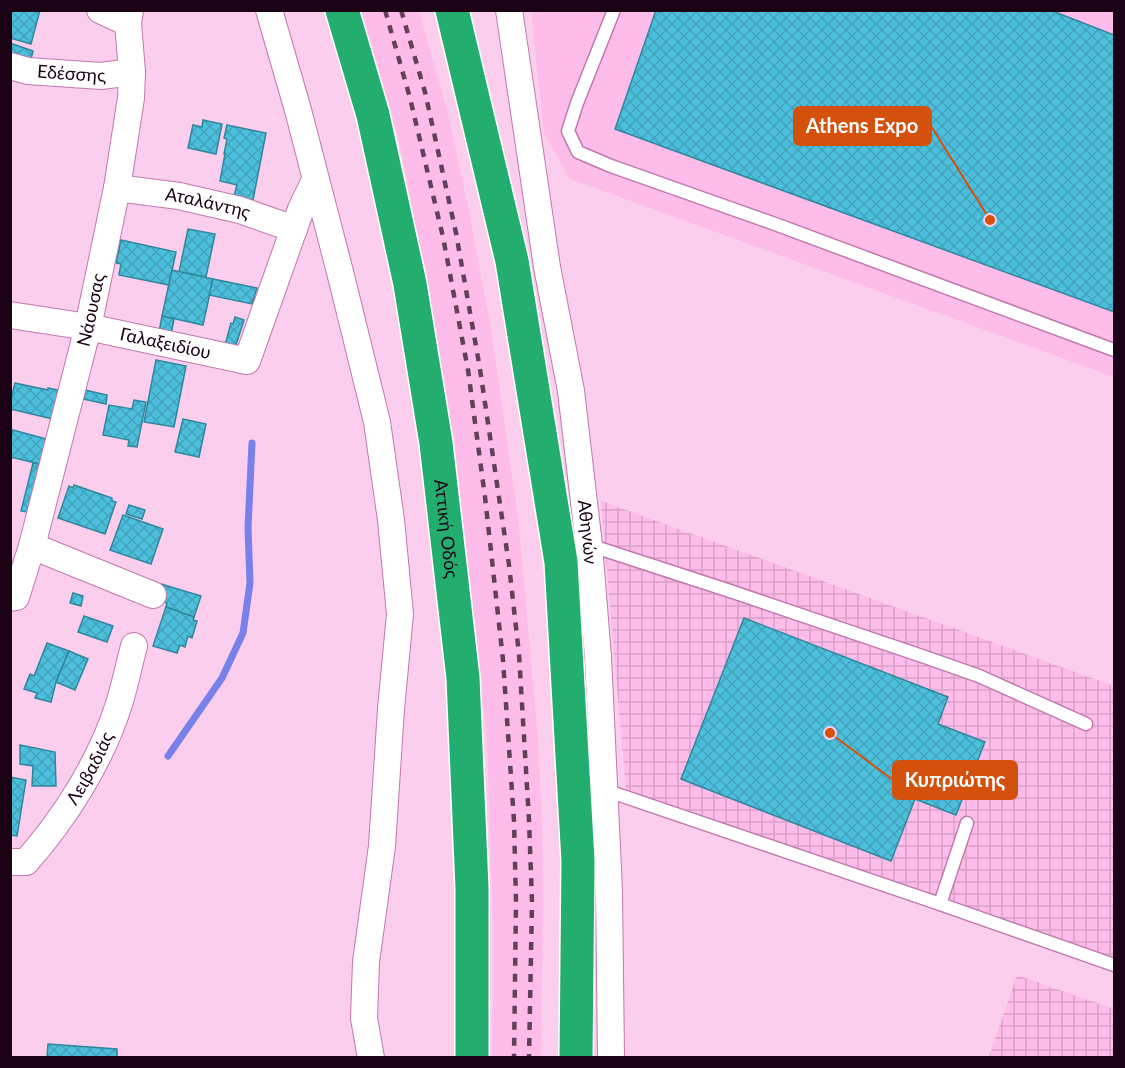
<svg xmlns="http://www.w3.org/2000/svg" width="1125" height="1068" font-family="Lato,sans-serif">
<defs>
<pattern id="industrial-grid" width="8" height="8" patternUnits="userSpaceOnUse" patternTransform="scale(1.5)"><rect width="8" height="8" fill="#febceb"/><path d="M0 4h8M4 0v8" fill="none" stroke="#d9a0c9"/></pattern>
<pattern id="building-cross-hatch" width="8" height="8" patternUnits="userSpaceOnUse" patternTransform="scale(1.5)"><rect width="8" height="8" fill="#4cbfdc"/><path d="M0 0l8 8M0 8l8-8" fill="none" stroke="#42a2bc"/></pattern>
</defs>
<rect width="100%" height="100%" fill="#fcceed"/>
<g fill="#febceb">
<path d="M361,11H419L448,114L469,211L491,329L519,525L538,740L542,822L543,906L541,1057H492L494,949L487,741L459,488L437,338L400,145Z"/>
<path d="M531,11H1114V377L570,179L544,133Z"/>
</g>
<g fill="url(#industrial-grid)">
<path d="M601,501L1114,686V971L627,802Z"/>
<path d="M1017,975L1114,1009V1057H989Z"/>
</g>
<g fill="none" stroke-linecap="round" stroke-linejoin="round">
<path stroke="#7880ea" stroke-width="7" d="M168,756L222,678L243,633L250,583L248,528L252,443"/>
</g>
<g fill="url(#building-cross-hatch)" stroke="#2f879c" stroke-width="1.5">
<path d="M10,10H40L31,44L10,38Z"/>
<path d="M656,10H1050L1114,35V312L615,129Z"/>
<path d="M10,43L33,51L30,63L10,57Z"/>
<path d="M203,120L222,124L216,154L188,148L193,125L202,127Z"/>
<path d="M227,125L266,133L253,200L234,196L237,185L220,181L225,154H224L227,139L224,138Z"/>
<path d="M188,229L215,234L206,277L179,272Z"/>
<path d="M121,240L176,252L169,285L119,275L121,264L116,263Z"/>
<path d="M172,270L213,279L203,325L162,316Z"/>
<path d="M213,279L257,288L252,304L209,295Z"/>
<path d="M162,316L174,319L171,335L159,332Z"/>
<path d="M235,317L244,320L235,348L225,345L231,323L233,324Z"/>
<path d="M156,360L186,366L174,427L144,422Z"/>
<path d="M15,383L48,390V388L58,390L57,393H59L53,419L10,409V402Z"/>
<path d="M85,390L107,395L106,404L83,399Z"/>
<path d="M134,400L146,402L137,447L128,446L129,440L103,435L109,405L132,409Z"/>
<path d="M183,419L206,424L199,457L175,452Z"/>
<path d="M13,430L50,440L44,465L10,457V439Z"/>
<path d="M33,463L44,465L32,513L21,511Z"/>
<path d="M74,485L112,498V501L116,502L105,534L58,518L69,486L73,488Z"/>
<path d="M129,505L145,510L142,519L126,514Z"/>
<path d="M123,515L163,529L151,564L110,550Z"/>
<path d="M161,584L201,596L194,617L166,607L167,603L156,600Z"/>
<path d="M73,593L83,596L81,606L70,603Z"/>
<path d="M166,607L194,617L193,620L197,621L192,638L188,636L185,647L180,645L177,653L153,646Z"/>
<path d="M84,616L113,626L107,642L78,632Z"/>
<path d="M744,618L948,697L938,724L985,742L956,815L915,799L891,861L681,779Z"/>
<path d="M47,643L69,651L56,682L51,702L35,698L37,693L24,689L30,674L34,676Z"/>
<path d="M69,651L88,659L75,690L56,682Z"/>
<path d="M20,745L55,752L56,786H32L33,766L20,764Z"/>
<path d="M10,777L26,780L17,836L10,835Z"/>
<path d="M48,1044L117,1049V1058H47Z"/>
</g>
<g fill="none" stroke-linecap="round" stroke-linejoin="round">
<defs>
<g id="lane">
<path d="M614,10L577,103L568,131L578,152L611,166L775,224L1114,350"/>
<path d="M589,545L727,590L925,657L979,676L1086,724"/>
<path d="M605,790L940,904L1114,965"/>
<path d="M940,904L967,823"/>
</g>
<g id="street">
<path d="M100,10L128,23"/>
<path d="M269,10L298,110L340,272L377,422L391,520L400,614L391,709L382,846L366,962L364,1018L371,1058"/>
<path id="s1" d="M509,10L547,267L571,391L589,545L598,657L609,890L611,1058"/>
<path id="s2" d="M10,66L28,71L101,76L132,72"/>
<path id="s3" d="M117,188L179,196L240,210L294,229"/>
<path id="s4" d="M10,315L88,327L247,361L301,209L315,180"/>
<path d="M32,546L153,595"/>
<path id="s5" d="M10,598L16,597L32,546L88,327L117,188L131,98L132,72L128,23L130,10"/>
<path id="s6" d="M10,862H26C65,818 101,761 119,704C125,685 129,665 134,646"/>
</g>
<g id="highway">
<path id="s7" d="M342,10L373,115L410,284L436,443L463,678L472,888V1058"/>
<path d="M452,10L512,261L561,562L578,861L576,1058"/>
</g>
</defs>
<use href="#lane" stroke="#c079ac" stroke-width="15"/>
<use href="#street" stroke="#c079ac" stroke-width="28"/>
<use href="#highway" stroke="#fff" stroke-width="36"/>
<use href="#lane" stroke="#fff" stroke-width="12"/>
<use href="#street" stroke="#fff" stroke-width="26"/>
<use href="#highway" stroke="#23ae6f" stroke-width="33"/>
<g stroke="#604157" stroke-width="4.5" stroke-dasharray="8 8" stroke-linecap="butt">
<path d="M385,10L410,98L443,237L468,370L485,497L503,660L514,821L516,902L514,1058"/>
<path d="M401,10L425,92L456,233L480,369L509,565L519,654L529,820L532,902L529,1058"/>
</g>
</g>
<g text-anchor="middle" stroke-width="4.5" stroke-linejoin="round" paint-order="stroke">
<g font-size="18" fill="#1b0315" stroke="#fcceed">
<text dy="6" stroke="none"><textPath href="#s2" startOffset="62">Εδέσσης</textPath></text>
<text dy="6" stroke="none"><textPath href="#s3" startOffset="92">Αταλάντης</textPath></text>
<text dy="6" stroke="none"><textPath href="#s5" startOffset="303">Νάουσας</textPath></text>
<text dy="6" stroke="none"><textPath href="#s4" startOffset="158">Γαλαξειδίου</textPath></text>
<text dy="6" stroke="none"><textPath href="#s7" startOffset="530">Αττική Οδός</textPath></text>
<text dy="6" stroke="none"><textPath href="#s1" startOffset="528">Αθηνών</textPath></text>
<text dy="6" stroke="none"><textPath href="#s6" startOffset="130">Λειβαδιάς</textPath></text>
</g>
</g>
<path fill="none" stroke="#d4500d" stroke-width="2" d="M990 220L931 126M830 733L893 780"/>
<g fill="#d4500d" stroke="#fcceed" stroke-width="2">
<circle cx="990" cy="220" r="6"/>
<circle cx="830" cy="733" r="6"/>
</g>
<g fill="#d4500d" stroke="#d4500d" stroke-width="2">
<rect x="794" y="107" width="137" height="38" rx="6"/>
<rect x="893" y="761" width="124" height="38" rx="6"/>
</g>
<g font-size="20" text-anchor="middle" font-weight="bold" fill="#fff">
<text x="862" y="133">Athens Expo</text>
<text x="955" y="787">Κυπριώτης</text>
</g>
<rect width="1125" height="1068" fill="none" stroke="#1b0315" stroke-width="24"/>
</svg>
